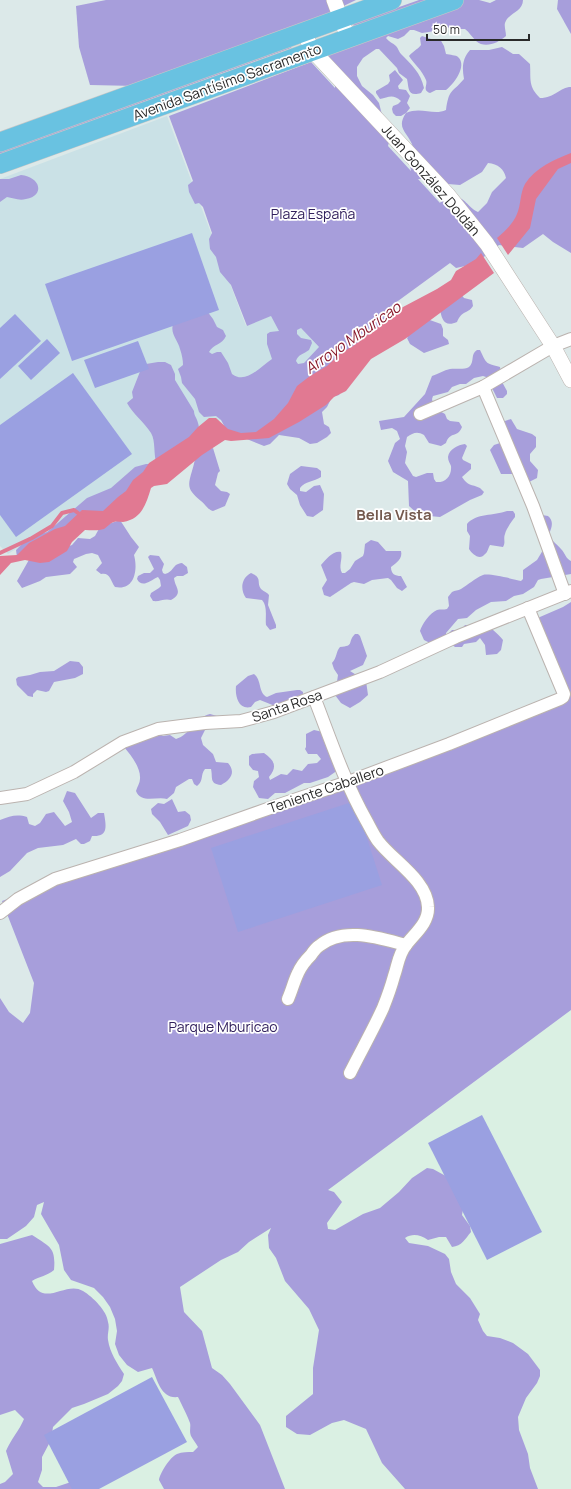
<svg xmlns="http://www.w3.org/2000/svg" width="571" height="1489" font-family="Manrope,sans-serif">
<rect width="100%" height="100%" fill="#dce9e9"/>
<path fill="#cae1e6" d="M167,116L246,326L285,310L325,354L8,554L0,546V179Z"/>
<path fill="#daf0e3" d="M571,1010V1489H0V1226L82,1180L311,1202Z"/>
<g fill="#a79edb" fill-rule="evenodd">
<path d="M106,0H356L304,25L136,86L90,85L79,47L76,6Z"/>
<path d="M419,0H429L354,26L353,25L354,23Z"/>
<path d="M464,0H479L490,3L496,0H523C523,12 508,13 505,23C504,26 506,32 506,36C498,43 485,49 476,41C472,37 469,32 465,29H451L446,26L440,27L435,31L422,33L414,30H410L404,36L398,39L388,36L386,38C389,42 393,43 396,46C398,48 399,52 401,54C411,64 421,73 424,88L421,93C407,97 409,88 407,79L399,73L397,68L379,49H376L363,58L357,67V76L362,86L373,95L379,103L389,142L388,146L411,171C411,169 410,167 410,165C410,159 415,153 413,147C409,133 395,129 406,113L401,116H396L393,113L392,109L393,106L398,104L401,101C392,93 388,98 380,99L376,93V91L388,84L390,81L389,75L395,70L403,80L398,86L399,89L406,90L410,96L407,103L410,108L406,113C421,106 433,116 446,110C449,89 451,94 464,79C462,68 462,59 470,50H489L502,47L513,54H519L530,64C531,80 528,86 540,98C555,98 560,87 571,87V253L553,242L543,234L523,248L499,245C485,257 474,265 456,268L450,263L387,309L396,332L345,384L339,395L332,397L327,407L322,412L324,424L329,427L331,433L327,437L317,443L310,444L299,438L279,435L270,444L264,446L227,431L221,420L216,416L204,417L199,412L195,399L182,383L181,377L178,369L183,365C183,360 182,355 180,349C178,340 170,334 173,324L204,307L213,319L217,327L223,330L226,336C222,345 213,344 209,352L212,354L217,352H221L228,363L232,374C246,385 261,366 272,359L267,344V334L270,332L279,331L271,316L247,326L231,285L220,272L216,257L210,249L209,239L212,233L203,207L199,203L195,204L189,192L188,185L193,181L169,116L311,62L335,88V73L324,54ZM488,163C498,164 504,169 506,178L492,192L487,203L478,212C465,206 465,193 448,198C444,199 442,200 440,203L418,179H421L432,172L448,184L460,185L482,172ZM301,328L319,347L304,363L298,364L296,361C298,354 304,354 309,350L312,343L311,340L301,338L297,334V330Z"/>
<path d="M558,0H571V34L557,9Z"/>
<path d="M422,36L431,39H440L444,46L446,54C450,55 456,55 458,57C468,66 453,85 446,90H436L430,93C422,90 428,85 426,80C422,70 414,64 409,56C413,51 417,50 421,45L420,38Z"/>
<path d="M292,46L291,48L0,154V150Z"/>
<path d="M21,175C41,177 45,196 26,199C19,201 13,198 7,197L0,202V179H9Z"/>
<path d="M460,293L464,298L472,300L473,306C468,314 462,310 457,322C444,328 441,318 440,308Z"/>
<path d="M427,319L441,324L443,329V336L448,340L449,344L424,353L410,344L407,338L408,337L401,331Z"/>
<path d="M477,350H480C487,365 486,363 500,367L502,382L507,391V394L503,398H497L493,390L489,378L483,376L474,378L466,384H460L452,387L448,392L433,396L432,399L434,408L445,414L447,419L450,421L459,422L462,427C458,438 450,431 446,443L441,446L429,443L424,435C417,431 413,433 407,437L405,446L407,452L405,463L413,476L416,477L427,473H433L434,479L436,482C445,483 452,476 451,466C450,463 448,461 448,457C449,449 458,445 465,444L467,446L462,458L463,460L471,464V469L462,477C468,486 471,484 480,488L484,492L482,495L470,500L440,517L419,515L409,506L408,481L393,472L388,461L395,443L400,439L397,431L392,428L381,430L379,421L404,417L425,394L432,376C438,374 444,370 450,369C456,368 464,370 469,367C475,362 470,354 477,350Z"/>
<path d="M158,362H165L171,365L175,374V380L194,411C194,416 197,418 198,423C200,428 198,434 197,439L157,465C153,455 156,441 151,433C144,422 133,414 127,403L133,398L132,392L141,369L146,364Z"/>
<path d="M511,419L517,429L532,434L536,437V447L530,454V461L538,470L537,478L529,482H521L513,474H501L490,450L494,445L500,443L502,422Z"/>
<path d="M213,448L220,471L218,473L215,485L221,491L227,492L230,494L225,506L213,511C207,509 206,505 201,501C188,490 187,487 192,471C194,465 195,458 197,452Z"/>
<path d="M146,464H152L137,500L86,521L66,547L72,545L78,538L90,539L95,536L100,527L120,520L131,537L139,547L134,555C138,569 135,591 115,587C110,580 110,572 101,574L96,570L102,563L98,555L92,553L86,554L74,559L73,562L77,567L70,574L46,577L40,581L22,588L17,581L30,558L17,557L16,550L28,538L47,532L52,528L87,498L111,488L135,467Z"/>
<path d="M301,466L317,468L321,471V477C314,482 305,481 300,488V491L306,492L314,486L320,485L324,494L323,510L313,517L307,516L300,505L297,495L290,489L287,484L290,474Z"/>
<path d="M507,511H513L515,514V517C512,521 506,529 505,534C503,539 506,542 503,547L490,545C488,548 488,552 485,554C480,561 472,554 469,549L470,536L467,531V524C476,513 494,516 507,511Z"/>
<path d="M542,515L548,516C554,521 552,527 549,534C552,542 556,543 561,549C565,553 566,559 571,561V574L541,579L538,580L534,587L523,594L514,596L506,601L491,602L476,610L467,618L458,619L446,633V639L430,643L424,640L420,631C422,624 430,613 437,610C440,609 444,610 447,609L449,606L448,597L452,592C455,590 458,591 461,589C468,585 475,578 483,575C489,573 513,579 521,581L523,579V570L537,560L543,550Z"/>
<path d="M371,540L378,542L386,551H401C403,559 396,563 391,567C391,574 395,576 401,576L407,587L402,591L397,588L391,580L388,578L372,580L364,584L354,582L351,583L330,597L324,595L322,588L327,580L321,565C326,559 334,550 341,552C343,559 338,566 342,573H345L350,569L355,561L363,556L364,553L365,544Z"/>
<path d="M150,555L159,556L164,564L162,570L163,573L165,574C174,572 172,564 182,563L187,567L188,573L183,576H177L174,578C175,588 184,593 171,600C164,598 160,602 153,601L150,596L151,593L159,588L161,586L160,580L158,577C151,580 142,589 137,579L138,576L144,573H150L154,569L148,557Z"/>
<path d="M251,573C263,578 256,582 261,589C264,592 267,592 269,595L268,605L276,625V628L270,630L266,625C265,617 268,607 262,600L246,598C240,590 241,578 251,573Z"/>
<path d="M571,602V1010L328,1190L334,1192L342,1202L327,1223L328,1229L335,1230L363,1214L380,1208L399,1192L412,1178L427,1168L433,1169L453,1180L464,1203L462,1215L470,1226L471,1232C465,1239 462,1246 452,1247L446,1237H439L428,1240C420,1235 413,1233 405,1238L409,1243L428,1246L445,1254L449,1259L451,1272L456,1284L470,1298L480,1314L478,1320L483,1331L487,1336L500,1338L513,1343L528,1354L540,1370V1376L537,1383L526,1398L518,1417L519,1430L528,1454L530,1468L538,1489H405L382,1463L366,1429L344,1420L332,1423L310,1435L297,1434L286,1427V1416L313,1394V1368L319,1330L309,1309L285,1281L276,1258L269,1248L268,1235L271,1228L249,1242L238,1252L221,1260L180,1287L184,1312L202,1331L212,1368L222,1375L230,1384L260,1425L285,1489H164L159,1480C160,1473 170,1457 177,1454C182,1452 188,1452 193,1452L198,1447C196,1443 193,1440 191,1436C189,1431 191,1427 190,1423C189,1419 180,1401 178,1397C161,1399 158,1381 152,1368L138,1372L127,1365L119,1355L115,1344L117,1331L115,1319L110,1307L103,1297L94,1288L71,1280L64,1270L59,1245L41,1214L44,1202L37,1205L34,1217L26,1226L7,1239H0V998L9,1012L23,1023L30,1013L34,983L2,901L158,845L181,833L186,834L567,698L533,620L563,607Z"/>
<path d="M480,621H486C487,626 499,634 503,640L501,650L497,654L486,655L485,645L480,638L476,642L464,644L462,647H455L450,643L448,634L452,630H461L465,625H471Z"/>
<path d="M355,634H358L360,636L367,656L363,665L350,671L366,681L368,695L360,702L350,708L341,703L335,695L338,675L334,669L332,663C337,658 336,651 340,647C355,646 347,642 355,634Z"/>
<path d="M70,661L79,662L83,667V674L75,678L54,682L49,691L46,692L37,690L33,694V697L28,696L17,685L16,679L18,677L30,675L40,672L54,671Z"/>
<path d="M254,674C262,680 258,693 267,697L276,693L297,690H300L303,692V695L275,706L260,700L255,702L251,707C238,710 235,696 236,686L248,676Z"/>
<path d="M210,714L217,716L205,730L201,738L203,745L213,754L216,762L228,763C236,772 231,780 221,785C209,784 213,777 211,769H205C200,775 204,781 197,786L194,784L192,779H189L176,787L174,793L167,799C157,796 141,804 136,791C137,787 140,783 140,779C141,768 131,755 124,747L152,730L163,736L170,735L176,739C190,735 196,717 210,714Z"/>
<path d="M314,730L323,732L338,770L328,777L310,783H304L285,793H275L268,799L259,798L253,787L254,781L259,777L258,771L253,770L249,765V756L252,754L264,753C274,760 278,766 269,777L270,780L281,774L287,775L293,769L302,771L308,764L317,763L321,759L317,754H308L305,749L306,747V734Z"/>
<path d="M67,791L75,793L91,818L98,813H104C106,826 109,837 92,836L90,841L84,844H81L76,839L63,845L38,848L27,853L10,871L0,877V820C10,816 17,814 27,817L29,824L35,826L40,823L46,814L54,812L65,826L72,822L69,812L63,801Z"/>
<path d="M172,799L178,812L185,811L190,815L191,820L188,826L168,835L160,822L152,814L151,809L158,803L164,804Z"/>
<path d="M32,1235C50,1247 56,1247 54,1270C47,1276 40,1276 32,1281C43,1309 66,1280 83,1291C93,1297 107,1311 108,1322C110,1328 107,1334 108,1340C110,1353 117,1363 124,1374L122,1381L118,1386L108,1394L84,1404L72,1408L53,1427L51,1440L42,1457V1470L38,1482L43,1487H56L74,1481L93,1489H0V1484L5,1482L13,1474L6,1451C11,1439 19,1431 24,1419L15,1410L0,1415V1244Z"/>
</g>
<g fill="#9aa0e1">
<path d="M192,233L219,310L72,361L45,284Z"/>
<path d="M15,314L41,341L0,379V328Z"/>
<path d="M47,339L60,353L31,380L18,366Z"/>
<path d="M138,341L149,369L95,388L84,360Z"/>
<path d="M73,373L132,454L16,537L0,515V425Z"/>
<path d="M355,801L382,885L238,932L211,848Z"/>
<path d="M482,1115L542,1232L487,1260L428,1143Z"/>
<path d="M152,1377L187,1442L99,1489H72L44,1435Z"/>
</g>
<g fill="#e17992">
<path d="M571,153V163L558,169L536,199L530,228L508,255L497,238C505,231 513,224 517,214C521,205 520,193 525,184C535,168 555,159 571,153Z"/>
<path d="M481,253L494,273L405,339L371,359L346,391L334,397L326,405L299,422L269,438L231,441L225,440L202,455L167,484L154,486L151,488C146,504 142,519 123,522C120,522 117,521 114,522C110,523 107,527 104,529C98,531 91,530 85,530L72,542L67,551L49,562L40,563L25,560L11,563L0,575V556L17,555L29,543L55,529L65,526L82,510L103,511L118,497L126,491L133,480L143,472L149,463L189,437L198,427L209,418H216L228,429L241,433L256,432L274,419L288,403L297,386L310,376L327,366L341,353L353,346L403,307L437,289L451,280L456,271L476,259Z"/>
</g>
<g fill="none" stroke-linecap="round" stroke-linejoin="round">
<path stroke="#e17992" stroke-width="4" d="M0,553L32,538L52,526L62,513L74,510L82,516"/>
<defs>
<g id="minor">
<path d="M483,387L533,506L565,594"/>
<path d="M420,414L483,387L553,346L571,339"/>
<path d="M314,697C330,738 344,781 366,820C370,827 373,834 378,841C393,861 427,880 428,907C429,923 414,934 406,945C398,955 398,965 394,976C391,987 387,998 383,1008C373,1030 361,1051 350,1073"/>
<path d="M0,798L27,794L74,772L123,742L158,729L205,723L241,721L274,712L380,672L456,637L571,591"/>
<path d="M0,913L18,899L55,879L180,840L273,807L348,782L449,744L560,699L563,697L564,694L528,608"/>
<path d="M288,999C292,990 294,981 298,973C301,966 306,960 311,955C313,952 316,948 319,946C343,926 379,938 406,945"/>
</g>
<g id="tertiary">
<path d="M334,0L348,38"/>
<path d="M303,31L313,51L448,195L487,244L553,346L571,380"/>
</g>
<g id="primary">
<path d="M0,142L392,0"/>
<path d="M0,164L454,0"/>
</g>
</defs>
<use href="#minor" stroke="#bbb3af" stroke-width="14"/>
<use href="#tertiary" stroke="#bbb3af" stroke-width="16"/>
<use href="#primary" stroke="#c7c7c7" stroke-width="20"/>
<use href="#minor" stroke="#fff" stroke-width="12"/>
<use href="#tertiary" stroke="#fff" stroke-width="15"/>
<use href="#primary" stroke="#69c2e1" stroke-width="19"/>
</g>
<g text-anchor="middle" stroke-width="3.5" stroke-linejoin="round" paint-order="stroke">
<g font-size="14" fill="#292929" stroke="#fff">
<text transform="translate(227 82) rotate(-20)" y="5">Avenida Santísimo Sacramento</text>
<text transform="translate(431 180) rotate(49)" y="5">Juan González Doldán</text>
<text transform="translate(287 706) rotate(-19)" y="5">Santa Rosa</text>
<text transform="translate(326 789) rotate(-19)" y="5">Teniente Caballero</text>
</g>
<g font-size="14" fill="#32215d" stroke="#fff">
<text x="313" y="219">Plaza España</text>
<text x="223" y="1032">Parque Mburicao</text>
</g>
<g font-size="15" font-style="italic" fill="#8a1b2d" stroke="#fff">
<text transform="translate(353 338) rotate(-35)" y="5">Arroyo Mburicao</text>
</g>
<g font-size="15" font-weight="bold" fill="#745a4e" stroke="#fff">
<text x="394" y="520">Bella Vista</text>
</g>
</g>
<path d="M427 34v6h102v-6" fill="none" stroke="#292929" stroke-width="2"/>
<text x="433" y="34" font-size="12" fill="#292929" stroke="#ffffff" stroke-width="3" paint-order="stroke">50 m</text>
</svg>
